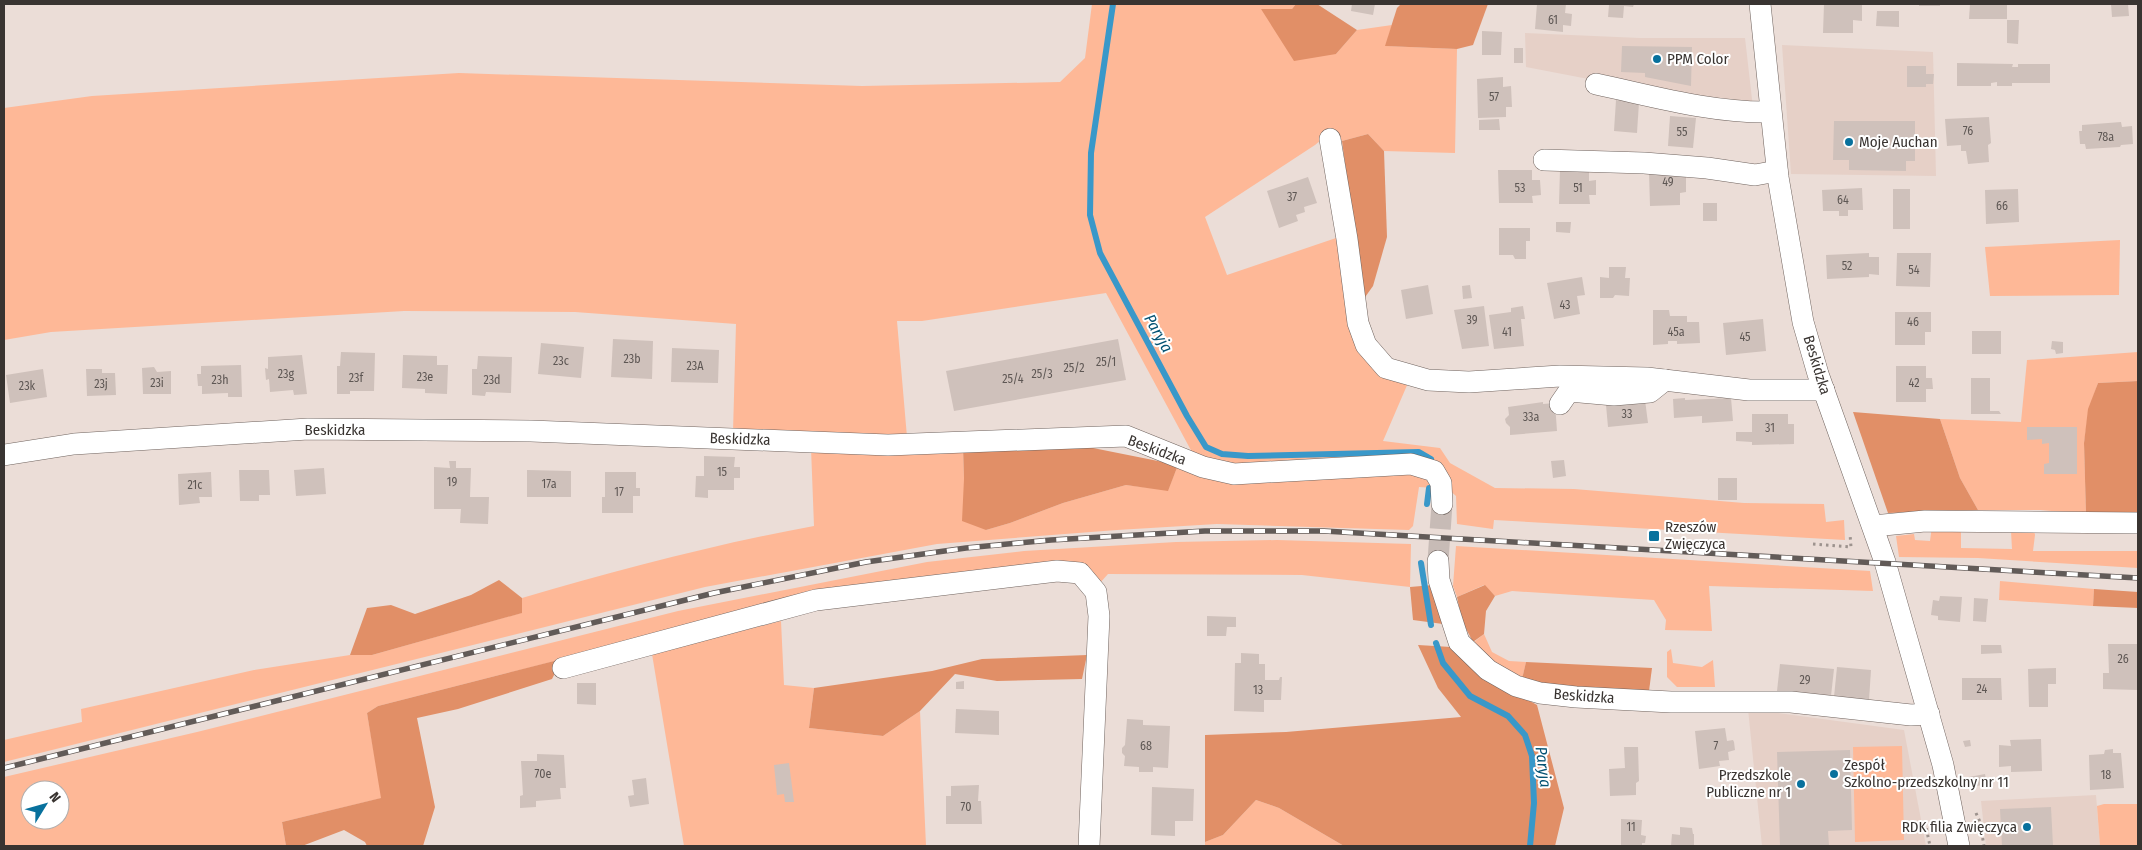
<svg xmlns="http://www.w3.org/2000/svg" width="2142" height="850" font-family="'Fira Sans Condensed',sans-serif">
<rect width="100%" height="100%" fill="#ebddd7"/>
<g fill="#e6d0c7">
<path d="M1525,33L1640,38H1745L1753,108L1630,87L1526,67Z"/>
<path d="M1782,45L1933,52L1936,176L1791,174Z"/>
<path d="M1748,709L1904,730L1926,846H1762Z"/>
<path d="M2096,795L2100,846H1986L1981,801Z"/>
</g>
<g fill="#feb897" fill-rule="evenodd">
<path d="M1092,4H1296L1292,9H1261L1336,54L1357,30L1392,25L1386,46L1457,49L1455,153L1384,151L1368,134L1342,141L1333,130L1315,145L1205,217L1227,275L1339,237L1347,309L1408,383L1383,441L1440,448L1450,463L1495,488L1574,489L1744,503L1824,504L1826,522L1844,520L1845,540L1494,520L1493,529L1457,524L1456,496L1448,489L1445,473L1235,465L1193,454L1106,293L922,321H897L907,437L733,432L736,324L575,312L404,311L51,332L4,340V108L92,96L459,73L862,86L1060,82L1085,58Z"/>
<path d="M2120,240L2119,295L1990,296L1985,247Z"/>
<path d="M2138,352V381L2098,383L2089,409L2084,443L2086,514L2040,510H1978L1960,478L1940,419L2021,422L2027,360Z"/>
<path d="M963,447L964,479L986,530L1010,523L1063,503L1126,485L1168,490L1178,465L1340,475H1422L1433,482L1434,488L1419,487L1413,526L1409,530L1217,524L1117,530L937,544L705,587L4,762V740L82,722L81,709L254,670L350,655H372L521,613L522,598C618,570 716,544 814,526L811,448Z"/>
<path d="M1932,526L1958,527L1961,533V548L2012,549L2011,531L2034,529L2035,535L2033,551H2138V568L1978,558L1899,557L1896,536L1914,534L1915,540L1930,541Z"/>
<path d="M1277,540L1411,544L1410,587L1302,575L1108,574L1099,584L1083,567L641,639L378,706L367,713L382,798L282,822L286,846H4V777L197,732L678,611L927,562L1024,551L1176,542ZM30,790H60V820H30Z"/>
<path d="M1456,546L1870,571L1873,591L1709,586L1712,631L1665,630L1666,620L1654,600L1512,591L1495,596L1484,585L1457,597L1453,586Z"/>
<path d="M2000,581L2094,589L2093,606L1999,600Z"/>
<path d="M781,621L784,685L814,688L809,728L883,736L920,711L926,846H684L652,654Z"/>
<path d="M1484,634L1492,652L1509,661L1526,662L1522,679C1504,670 1485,659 1474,642Z"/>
<path d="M1671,649L1673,663L1702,667L1713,660L1715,687H1677L1667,677V652Z"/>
<path d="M1902,746L1904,840L1855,842L1853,747Z"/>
<path d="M1256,800L1279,808L1344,846H1205V842L1223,835Z"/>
<path d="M2104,804H2138V846H2100L2097,806Z"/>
</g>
<g fill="#e18f67">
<path d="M1296,4H1317L1357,30L1336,54L1294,61L1261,9H1292Z"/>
<path d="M1401,4H1488L1473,45L1457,49L1385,46L1397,8Z"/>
<path d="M1368,134L1384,151L1387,237L1373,286L1363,300L1342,141Z"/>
<path d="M2138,381V515L2086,514L2084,443L2088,409L2098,383Z"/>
<path d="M1853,412L1940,419L1960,478L1978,510L1888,513Z"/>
<path d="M1078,445L1178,465L1168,491L1126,485L1063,503L1010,523L986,530L962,521L964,479L963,447Z"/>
<path d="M499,580L522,598V613L372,655H350L367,608L391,605L415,614L471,595Z"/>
<path d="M1433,585L1443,624L1413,620L1410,587Z"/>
<path d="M1485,585L1495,596L1486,611L1484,634L1473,642L1462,621L1457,597Z"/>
<path d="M2094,589L2138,592V608L2093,606Z"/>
<path d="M1418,645L1451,647L1487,677L1537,705L1564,808L1555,846H1344L1279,808L1256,800L1223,835L1205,842V735L1286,732L1461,717L1438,688Z"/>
<path d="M1087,655L1082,679L997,681L955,674L920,711L883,736L809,728L814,688L932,671L982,659Z"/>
<path d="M562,659L552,679L458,709L417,718L435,807L423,846H367L365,842L344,830L302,846H286L282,822L381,798L367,713L378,706Z"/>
<path d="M1526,662L1652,668L1649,691L1553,687L1522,679Z"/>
</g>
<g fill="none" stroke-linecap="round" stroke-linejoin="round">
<g stroke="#3998c9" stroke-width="6">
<path d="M1113,4L1091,153L1090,215L1100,253L1187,416L1206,447L1222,454L1248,456L1419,452L1431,459"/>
<path d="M1427,504L1429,488"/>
<path d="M1421,563L1431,625"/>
<path d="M1436,643L1443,663L1470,696L1508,716L1525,735L1532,756L1534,803L1530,846"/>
</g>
</g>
<g fill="#cfc1bb">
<path d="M1352,4H1375L1373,15L1351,11Z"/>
<path d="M1537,4H1566L1565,13L1572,14L1571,26L1563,25V32L1535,29Z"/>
<path d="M1604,4H1634L1633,7L1624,6L1623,18L1608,17L1609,5Z"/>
<path d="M1824,4H1862V21L1853,20V33H1823Z"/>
<rect x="1919" y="4" width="21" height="2"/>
<path d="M1970,4H2007V19H1969Z"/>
<path d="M2111,4H2128L2129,16L2112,17Z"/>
<path d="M1877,11H1899V27L1876,26Z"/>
<path d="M2007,20H2019L2018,44L2007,43Z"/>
<path d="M1482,31L1502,32L1501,55H1482Z"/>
<path d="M1622,46L1692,47L1691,86L1645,77V73L1621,72Z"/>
<rect x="1514" y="48" width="9" height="15"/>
<path d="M1957,63L2013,64L2012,67H2018V64H2050V83H2012V86H1997V82L1991,83V86H1957Z"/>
<path d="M1907,66H1926V74H1934L1933,84H1926V87H1907Z"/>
<path d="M1503,77V87L1511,86L1512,107H1506V117L1478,118L1477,79Z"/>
<path d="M1616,100L1639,102L1637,133L1614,131Z"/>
<path d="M1670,116L1696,118L1693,148L1668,146Z"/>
<path d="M1989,117L1991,143L1988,145L1989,162L1968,164L1966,151H1961V145L1947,146L1945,119Z"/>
<path d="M1499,119L1500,130H1479V120Z"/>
<path d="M1834,121H1915V161H1906V171L1849,170V160H1833Z"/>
<path d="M2121,122L2122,127L2132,126L2133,144L2121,145L2120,147L2086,149L2085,144H2080L2079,131H2082V125Z"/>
<path d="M1498,170H1532V180H1540L1541,195L1532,196L1533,203H1499Z"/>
<path d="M1560,170H1589V181L1596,180V195H1589L1590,204H1559Z"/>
<path d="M1686,171V192L1680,193V205L1650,206L1649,172Z"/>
<path d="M1308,177L1317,203L1304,207L1305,212L1296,215L1298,221L1279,228L1267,191Z"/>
<path d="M1862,188L1863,210H1848V216H1839V211H1823L1822,190Z"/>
<rect x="1893" y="189" width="17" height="40"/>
<path d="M2018,189L2019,222L1986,224L1985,190Z"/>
<rect x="1703" y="203" width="14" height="18"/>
<path d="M1556,222H1571L1570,233L1556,232Z"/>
<path d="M1499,228H1530V241H1526V259H1515L1513,255H1499Z"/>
<path d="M1869,253V257H1879V275L1869,274V277L1827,279L1826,255Z"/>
<path d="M1897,253H1931L1930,287L1896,286Z"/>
<path d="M1609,267H1626L1625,278H1630L1629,296L1615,295L1613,298H1600V277L1609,278Z"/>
<path d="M1582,277L1585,295L1577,296L1580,314L1554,319L1547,283Z"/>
<path d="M1428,285L1433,314L1406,319L1401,290Z"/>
<path d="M1470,285L1472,298L1463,299L1462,286Z"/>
<path d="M1484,306L1489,346L1462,349L1454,310Z"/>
<path d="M1523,306L1525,319H1521L1524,346L1494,349L1489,315L1511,312V308Z"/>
<path d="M1653,310H1669L1670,316H1687V322H1699L1700,343L1677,344V341H1668V344L1653,345Z"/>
<path d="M1895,312H1931V332H1925V345H1895Z"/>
<path d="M1763,319L1766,351L1726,355L1723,323Z"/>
<rect x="1972" y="331" width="29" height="23"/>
<path d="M613,339L653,341L652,379L611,377Z"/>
<path d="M1118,339L1126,380L954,411L946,371Z"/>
<path d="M2052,341L2063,342V353L2056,354L2055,350L2051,349Z"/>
<path d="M541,343L584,347L581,378L538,374Z"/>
<path d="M672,348L719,350L718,383L671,382Z"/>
<path d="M341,352L375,353L374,391H350V394H337V366H340Z"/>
<path d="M302,355L307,394L294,395L293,390L270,392L269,379L266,380L265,368L268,369V357Z"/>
<path d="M403,355L437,356V365H448L447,394L425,393V389L402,388Z"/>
<path d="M478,356L512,357L511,393L486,392L485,396L472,395V369H477Z"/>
<path d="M241,365L242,397H228V393L202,394V386H198L197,374H201V366Z"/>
<path d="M1896,366H1926V378H1932L1933,389H1926V402H1896Z"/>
<path d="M154,367L157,372L171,371V394H143L142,368Z"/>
<path d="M43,369L47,397L10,403L6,375Z"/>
<path d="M86,369H102V373H115L116,395L87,396Z"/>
<path d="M1971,378H1990V411H1999L2001,414H1971Z"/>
<path d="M1685,398V400L1731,398L1733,421L1702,423V416L1674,418L1673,399Z"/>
<path d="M1645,400L1648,423L1608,427L1606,405Z"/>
<path d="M1543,402V404L1555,403L1557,431L1510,435V427L1506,423L1505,419L1509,415L1508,407Z"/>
<path d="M1752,414H1788V424H1794V444L1752,445V442L1736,441V432H1752Z"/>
<path d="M2027,427H2077V474H2044V464L2049,463V443L2042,444V439L2027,440Z"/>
<path d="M704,456L735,457L734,467H740V478H734V490H708V498L695,497L696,476H704Z"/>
<path d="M1564,460L1566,476L1553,478L1551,461Z"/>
<path d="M449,461H456V468H471L470,497H489L488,524L460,523L461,509H434V467L450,468Z"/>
<path d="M324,468L326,494L296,496L294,470Z"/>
<path d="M239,470H269L270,495H259V501H240Z"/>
<path d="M527,470L571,471V497H527Z"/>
<path d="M211,472L212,497H199L200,503L179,505L178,474Z"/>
<path d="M605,472H636V488H640V496H633V513H602V497H605Z"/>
<rect x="1718" y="478" width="19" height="22"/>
<path d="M1940,596L1962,597L1960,622L1938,620V616L1931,615L1933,600L1939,601Z"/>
<path d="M1974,598L1988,599L1986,622L1973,621Z"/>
<path d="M1207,616L1236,617V627H1227L1226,636H1207Z"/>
<path d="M2108,644H2138V690L2103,689V673H2109Z"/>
<path d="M1981,645H2001L2002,653L1981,654Z"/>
<path d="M1241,653L1259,654V664H1265V680H1279L1280,677H1282L1281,700H1264V712L1234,711L1235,663H1241Z"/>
<path d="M1780,664L1834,669L1831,696L1777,691Z"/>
<path d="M1837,667L1871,670L1869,700L1834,697Z"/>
<path d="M2056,668V684H2048V707H2029L2028,669Z"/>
<path d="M1962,678H2001L2002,700H1962Z"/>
<path d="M964,681V689H956V682Z"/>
<path d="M577,683H596V705L577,704Z"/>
<path d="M956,709L999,711V735L955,733Z"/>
<path d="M1127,719L1143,720V725L1170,726L1168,768L1153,767V772H1139V767L1124,766L1125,756L1122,753V748L1125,745Z"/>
<path d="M1725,728L1727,741L1733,740L1734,742L1735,750L1728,752L1729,760L1719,761L1720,766L1699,769L1695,731Z"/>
<path d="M2041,739L2042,771L2011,772V766L1999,767V745L2011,746L2010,740Z"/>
<path d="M1970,740L1971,746L1965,747L1963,741Z"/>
<path d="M1624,747H1638L1639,781L1636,783V795L1610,796L1609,769L1625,768Z"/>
<path d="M2113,749V753H2121L2124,788L2090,790L2089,755L2104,754L2105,750Z"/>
<path d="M1850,750L1852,830L1828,831L1829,846H1780L1777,752Z"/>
<path d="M537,754L564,755L566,788H560L561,799L536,801V807L520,808V796L523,795L521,761H537Z"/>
<path d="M789,763L794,802H785L784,794L777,795L774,765Z"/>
<path d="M1985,774L1987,784L1972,787L1969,777Z"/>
<path d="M646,778L649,804L630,807L628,796L634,795L632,780Z"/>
<path d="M979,785L978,801H981L982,824H946V796H951V786Z"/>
<path d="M1152,787L1194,789L1193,821H1175V836L1151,835Z"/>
<path d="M2051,807L2053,846H2002L2000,809Z"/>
<path d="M1621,819L1642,820L1641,835L1646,836L1645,843H1642V846H1621Z"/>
<path d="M1680,827L1692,828L1693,834H1694V846H1671L1672,834L1680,835Z"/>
</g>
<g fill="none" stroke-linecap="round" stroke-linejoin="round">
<path stroke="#c7bbb6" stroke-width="21" stroke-dasharray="21 11" stroke-linecap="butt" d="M1438,561L1442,504"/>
<defs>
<g id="minor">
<path d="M1760,4L1778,177L1803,322L1818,374L1885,562L1943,765L1959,846"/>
<path d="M1596,84C1653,96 1711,113 1770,112"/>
<path d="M1330,139L1347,239L1358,323L1366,345L1386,368L1428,380L1469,382L1560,376L1647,378L1749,390H1824"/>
<path d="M1544,160L1644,163L1707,168L1755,175L1777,171"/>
<path d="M1560,404L1569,391L1614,395L1650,392L1665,380"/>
<path d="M4,455L74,444L308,429L531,431L888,445L1126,436L1203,467L1234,474L1411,464L1434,471L1441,483L1442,504"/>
<path d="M1873,526L1925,521L2138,523"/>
<path d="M1438,561L1439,580L1459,642L1488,670L1516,686L1540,693L1576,697L1671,702H1791L1911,715L1929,714"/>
<path d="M563,668L816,600L1057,571L1080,573L1096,592L1099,616L1089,846"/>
</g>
</defs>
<use href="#minor" stroke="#70645f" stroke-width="22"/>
<g stroke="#9d938e" stroke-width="3" stroke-dasharray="2.5 4" stroke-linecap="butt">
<path d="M1813,544L1851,547L1850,534"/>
<path d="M1976,813L1980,822L1984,846"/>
<path d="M1925,822L1930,846"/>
</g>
<use href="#minor" stroke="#fff" stroke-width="21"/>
<defs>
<path id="rail" d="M4,768L714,593L866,562L966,548L1051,540L1205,531H1324L2138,578"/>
</defs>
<use href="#rail" stroke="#625b58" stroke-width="5.5"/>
<use href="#rail" stroke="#fff" stroke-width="4" stroke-dasharray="11" stroke-linecap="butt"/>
</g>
<g fill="#08719d" stroke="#fff" stroke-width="2">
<circle cx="1657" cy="59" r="5"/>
<circle cx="1849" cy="142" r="5"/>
<rect x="1648" y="530" width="12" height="12" rx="2.5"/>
<circle cx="1834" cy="774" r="5"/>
<circle cx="1801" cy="784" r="5"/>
<circle cx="2027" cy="827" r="5"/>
</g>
<g text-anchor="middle" stroke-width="4" stroke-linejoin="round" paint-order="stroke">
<g font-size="12" fill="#5e5754">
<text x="1553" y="24">61</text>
<text x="1494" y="101">57</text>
<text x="1968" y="135">76</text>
<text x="1682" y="136">55</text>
<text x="2106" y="141">78a</text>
<text x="1668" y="186">49</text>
<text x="1520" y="192">53</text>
<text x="1578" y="192">51</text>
<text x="1292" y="201">37</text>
<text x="1843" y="204">64</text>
<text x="2002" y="210">66</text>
<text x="1847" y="270">52</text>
<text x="1914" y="274">54</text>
<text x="1565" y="309">43</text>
<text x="1472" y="324">39</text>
<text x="1913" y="326">46</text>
<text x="1507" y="336">41</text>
<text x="1676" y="336">45a</text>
<text x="1745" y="341">45</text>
<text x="632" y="363">23b</text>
<text x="561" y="365">23c</text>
<text x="1106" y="366">25/1</text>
<text x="695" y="370">23A</text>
<text x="1074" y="372">25/2</text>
<text x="286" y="378">23g</text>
<text x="1042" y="378">25/3</text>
<text x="425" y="381">23e</text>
<text x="356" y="382">23f</text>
<text x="1013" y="383">25/4</text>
<text x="220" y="384">23h</text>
<text x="492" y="384">23d</text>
<text x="157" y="387">23i</text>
<text x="1914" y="387">42</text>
<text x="101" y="388">23j</text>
<text x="27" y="390">23k</text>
<text x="1627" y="418">33</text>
<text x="1531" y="421">33a</text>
<text x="1770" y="432">31</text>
<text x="722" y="476">15</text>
<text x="452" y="486">19</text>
<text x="549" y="488">17a</text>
<text x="195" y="489">21c</text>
<text x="619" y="496">17</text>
<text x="2123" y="663">26</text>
<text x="1805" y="684">29</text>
<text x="1982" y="693">24</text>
<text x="1258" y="694">13</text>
<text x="1146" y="750">68</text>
<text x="1716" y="750">7</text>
<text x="543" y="778">70e</text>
<text x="2106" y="779">18</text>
<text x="966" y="811">70</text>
<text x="1631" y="831">11</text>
</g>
<g font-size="15" fill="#393431" stroke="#fff" text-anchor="start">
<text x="1667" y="64">PPM Color</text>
<text x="1859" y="147">Moje Auchan</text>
<text x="1665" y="532">Rzeszów<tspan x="1665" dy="17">Zwięczyca</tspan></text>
<text x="1844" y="770">Zespół<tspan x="1844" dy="17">Szkolno-przedszkolny nr 11</tspan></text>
<text x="1791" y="780" text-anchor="end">Przedszkole<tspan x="1791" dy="17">Publiczne nr 1</tspan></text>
<text x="2017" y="832" text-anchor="end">RDK filia Zwięczyca</text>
</g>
<g font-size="15" fill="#393431" stroke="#fff">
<text transform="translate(1817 365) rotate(73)" y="5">Beskidzka</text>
<text x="335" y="435">Beskidzka</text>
<text transform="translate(740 439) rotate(2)" y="5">Beskidzka</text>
<text transform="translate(1157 450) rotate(20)" y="5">Beskidzka</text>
<text transform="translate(1584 696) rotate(4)" y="5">Beskidzka</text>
</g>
<g font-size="16" font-style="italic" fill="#055374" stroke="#fff">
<text transform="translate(1159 333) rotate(61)" y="6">Paryja</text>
<text transform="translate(1544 767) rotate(83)" y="6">Paryja</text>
</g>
</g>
<rect width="2142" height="850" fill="none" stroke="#393431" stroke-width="10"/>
<g transform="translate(45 805) rotate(53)"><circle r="24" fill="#ffffff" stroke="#b0aead"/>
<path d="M0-4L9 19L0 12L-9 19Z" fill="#08719d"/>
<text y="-8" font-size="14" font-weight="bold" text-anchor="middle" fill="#393431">N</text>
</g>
</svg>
